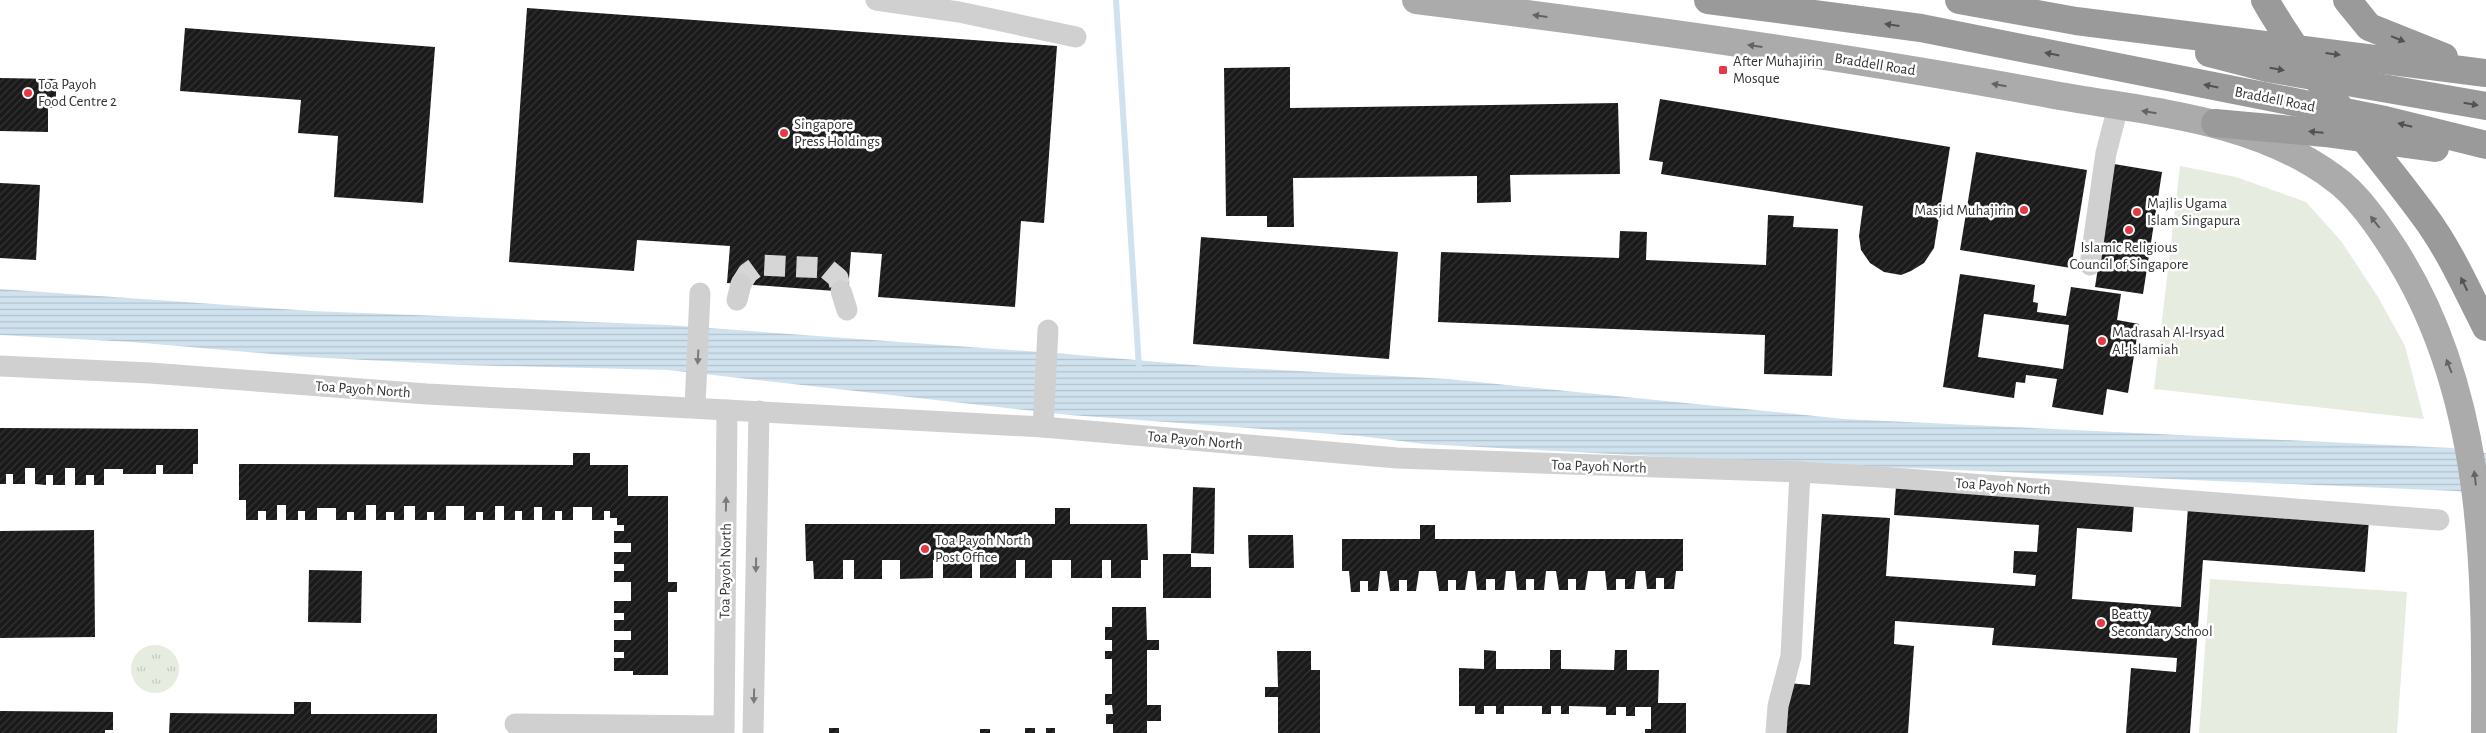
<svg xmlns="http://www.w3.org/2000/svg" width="2486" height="733" font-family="'Alegreya Sans',sans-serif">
<defs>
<pattern id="grass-tufts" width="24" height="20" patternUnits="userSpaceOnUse" patternTransform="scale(1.25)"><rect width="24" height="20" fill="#e6ecdf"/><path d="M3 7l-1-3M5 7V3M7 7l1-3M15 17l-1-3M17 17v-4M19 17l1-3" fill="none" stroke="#c6cbc0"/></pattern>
<pattern id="water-rules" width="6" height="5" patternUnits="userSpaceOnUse" patternTransform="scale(1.25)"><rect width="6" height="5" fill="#cfe2ee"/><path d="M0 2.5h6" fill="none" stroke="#b2c2cd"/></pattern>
<pattern id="building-hatch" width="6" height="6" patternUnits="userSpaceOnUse" patternTransform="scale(1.25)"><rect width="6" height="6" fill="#1a1a1a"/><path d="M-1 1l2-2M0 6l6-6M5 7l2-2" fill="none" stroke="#333"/></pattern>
</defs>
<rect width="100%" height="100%" fill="#fff"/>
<circle fill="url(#grass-tufts)" cx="155" cy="669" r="24"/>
<g fill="#e6ecdf">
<path d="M2180,166L2236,177L2306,202L2341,241L2378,297L2405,346L2424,419L2154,389Z"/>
<path d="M2210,579L2407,592L2397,733H2199Z"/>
</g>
<path fill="url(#water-rules)" d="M0,289L312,311L667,325L1066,354L1205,366L1448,379L1844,419L2451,448L2486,453V495L2456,491L1743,461L1424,444L1360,436L1070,415L668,370L462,365L307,357L132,342L0,335Z"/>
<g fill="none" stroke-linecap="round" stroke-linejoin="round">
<path stroke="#cfe2ee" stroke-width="6" d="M1116,0L1139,368"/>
</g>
<g fill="url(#building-hatch)" fill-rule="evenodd">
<path d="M527,8L1057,46L1044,223L1021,221L1015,307L878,297L882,254L851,252L848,292L727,283L730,246L637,240L634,271L509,262Z"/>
<path d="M185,28L435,47L423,203L334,197L338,136L298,133L301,100L180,91Z"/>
<path d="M1290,67V108L1618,103L1620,174L1510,175L1511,202L1477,203V176L1293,178L1294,227H1267V216H1226L1224,68Z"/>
<path d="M0,78L56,79V108H48V132L0,131Z"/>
<path d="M1660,99L1950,147L1934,248L1924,263L1911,271L1901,275L1884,272L1870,263L1861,250L1859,236L1863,206L1661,174L1663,162L1649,160Z"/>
<path d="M1976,152L2087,170L2071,268L1960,250Z"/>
<path d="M2114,164L2162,172L2143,294L2095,287Z"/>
<path d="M0,183L40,185L36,260L0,258Z"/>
<path d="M1768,215L1794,216L1793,227L1838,229L1832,376L1764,374L1765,335L1438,322L1441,252L1619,258L1620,231L1647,232L1646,260L1766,265Z"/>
<path d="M1201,237L1398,252L1389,359L1193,344Z"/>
<path d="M1960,274L2035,285L2033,302L2038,303L2037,312L2066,316L2071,287L2121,294L2117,320L2139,324L2128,393L2107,389L2103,415L2052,407L2057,379L2026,375L2025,383L2016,382L2014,398L1943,387ZM1984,314L2069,325L2063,369L1978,357Z"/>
<path d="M0,428L198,429V464H193V474H163V465H156V474H123V469H104V485H94V475H86V485H75V468H65V485H53V475H46V485L35,484V468H25V484H13V474H6V484H0Z"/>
<path d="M573,453H590V465H628V496H668V582H677V592H668V675H633V671H614V658H624V652H614V640H631V631H614V620H624V613H614V601H631V582H614V571H624V564H614V552H631V543H614V531H624V525H617V518H610V511H604V520H592V507H573V520H562V511H555V520H542V507H534V520H522V511H515V520H504V506H495V520H483V512H476V520H464V506H446V520H434V512H427V520H415V506H404V520H394V512H386V520H376V505H366V520H354V512H347V520H336V508H317V520H305V511H298V520H286V505H277V520H266V511H258V520H246V500H239V464L573,465Z"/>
<path d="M1896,486L2134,502L2132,532L2077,528L2072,599L2181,607L2188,507L2369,520L2365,572L2203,560L2190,733H2126L2131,668L2176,672L2177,658L1992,645L1994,628L1895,621L1894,644L1914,646L1908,733H1784L1788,683L1810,685L1822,514L1890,518L1886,576L2035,586L2036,575L2013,573L2014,551L2037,552L2039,525L1894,515Z"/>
<path d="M1193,487L1215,488L1214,554L1191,553Z"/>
<path d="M1055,508H1070V524H1147L1148,560H1141V578H1111V560H1102V578H1071V560H1052V578H1025V560H1016V578H980V560H972V578H943V560H933V578L900,579V560H882V579H854V560H843V579H814L813,561H806L805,524H1055Z"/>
<path d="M1420,525H1435V539H1683V571H1676L1674,589H1664V578H1656V589H1647L1645,571H1636L1634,589H1625V579H1616V590H1607L1605,571H1588L1585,590H1576V579H1568V590H1559L1556,571H1546L1544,590H1534V579H1526V590H1517L1515,571H1506L1504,590H1495V579H1486V590H1477L1475,571H1468L1465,590H1456V580H1448V591H1439L1436,571H1419L1416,591H1407V580H1399V591H1390L1387,571H1380L1378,591H1368V581H1360V592H1351L1349,571H1342V539H1420Z"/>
<path d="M94,530L95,637L0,638V531Z"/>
<path d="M1248,535H1293L1294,568H1249Z"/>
<path d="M1163,554H1191V567H1211V598H1163Z"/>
<path d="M309,570L362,571L361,623L308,622Z"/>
<path d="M1112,607H1146L1147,640H1159V650H1147V705H1161V721H1147V733H1113V724H1106V714H1113L1112,705H1105V694H1112V659H1105V651H1112V640H1105V627H1112Z"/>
<path d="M1484,650L1496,651V669H1550V650H1561V669L1614,670L1615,650H1627V670H1659L1658,703H1686V733H1645V729H1651V707H1635V716H1626V707H1616V715H1606V707L1569,706V714H1561V706H1551V714H1542V706H1504V714H1496V706H1484V714H1475V706H1459V668L1484,669Z"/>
<path d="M1277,651H1311V670H1320V733H1278V697H1265V687H1278Z"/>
<path d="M294,702H311V714H437V733H169L170,713L294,714Z"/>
<path d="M0,711L113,712V730H105V733H0Z"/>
<rect x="829" y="728" width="10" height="5"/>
<rect x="1025" y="728" width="10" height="5"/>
<rect x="1046" y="728" width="9" height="5"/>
<rect x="980" y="729" width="10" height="4"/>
</g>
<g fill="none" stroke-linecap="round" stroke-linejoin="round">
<path stroke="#d6d6d6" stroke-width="21" stroke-dasharray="21 11" stroke-linecap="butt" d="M741,284L748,273L759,265L826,268L838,278L841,291"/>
<g stroke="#d0d0d0" stroke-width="21">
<path d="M876,0L959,12L1076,37"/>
<path d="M2090,265L2106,153L2118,107"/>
<path d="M841,291L847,310"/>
<path d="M737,300L741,284"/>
<path d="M0,366L150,373L427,394L1043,427L1397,458L1800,472L1881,477L2439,520"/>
<path d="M695,407L700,293"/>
<path d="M1043,427L1048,330"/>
<path d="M515,724L724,726"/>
<path d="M724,733L727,410"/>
<path d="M753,733L759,411"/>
<path d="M1776,733L1778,706L1791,656L1800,472"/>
</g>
<path stroke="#ababab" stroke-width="28" d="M1416,0C1628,26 1839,55 2049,94C2145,112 2253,117 2334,178C2357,194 2378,225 2393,248C2486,391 2486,568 2485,733"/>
<g stroke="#9a9a9a" stroke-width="28">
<path d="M1708,0L1921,28L2385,120L2486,145"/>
<path d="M1959,0L2076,21L2486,73"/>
<path d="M2347,0L2369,27L2444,57"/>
<path d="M2209,53L2267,68L2486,106"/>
<path d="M2215,123L2325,133L2435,148"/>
</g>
<path stroke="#9a9a9a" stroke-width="28" d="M2265,0C2310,79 2372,144 2425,217C2450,251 2467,290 2486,327"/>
</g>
<defs><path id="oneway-solid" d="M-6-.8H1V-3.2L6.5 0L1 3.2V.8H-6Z" transform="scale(1.25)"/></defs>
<g fill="#636363">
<use href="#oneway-solid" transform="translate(1540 16) rotate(-172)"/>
<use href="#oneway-solid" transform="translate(1755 46) rotate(-172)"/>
<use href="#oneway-solid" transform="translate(1999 85) rotate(-170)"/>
<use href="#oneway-solid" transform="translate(2149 112) rotate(-171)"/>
<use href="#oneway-solid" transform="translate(2375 222) rotate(-128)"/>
<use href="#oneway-solid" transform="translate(2449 366) rotate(-111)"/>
<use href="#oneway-solid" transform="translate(2475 478) rotate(-97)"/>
</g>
<g fill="#525252">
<use href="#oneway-solid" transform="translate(1892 25) rotate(-172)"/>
<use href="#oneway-solid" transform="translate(2398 39) rotate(22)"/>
<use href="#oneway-solid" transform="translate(2052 54) rotate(-169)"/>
<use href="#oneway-solid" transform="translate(2333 54) rotate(7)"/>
<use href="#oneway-solid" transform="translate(2277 69) rotate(10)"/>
<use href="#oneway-solid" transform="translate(2211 86) rotate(-169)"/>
<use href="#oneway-solid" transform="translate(2471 104) rotate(10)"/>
<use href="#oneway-solid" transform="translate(2405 125) rotate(-166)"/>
<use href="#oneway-solid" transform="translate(2316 132) rotate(-175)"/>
<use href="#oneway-solid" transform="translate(2464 284) rotate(-116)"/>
</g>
<g fill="#7a7a7a">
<use href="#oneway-solid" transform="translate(698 357) rotate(93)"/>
<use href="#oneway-solid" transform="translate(726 504) rotate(-89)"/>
<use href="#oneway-solid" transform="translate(756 565) rotate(91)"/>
<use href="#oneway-solid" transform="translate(754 696) rotate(91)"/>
</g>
<g fill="#e63946" stroke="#fff" stroke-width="2">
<rect x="1718" y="65" width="10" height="10" rx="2.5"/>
<circle cx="28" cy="93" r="5"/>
<circle cx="784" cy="133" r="5"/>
<circle cx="2024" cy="210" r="5"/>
<circle cx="2137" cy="212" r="5"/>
<circle cx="2129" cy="230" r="5"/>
<circle cx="2102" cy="341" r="5"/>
<circle cx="925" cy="549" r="5"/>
<circle cx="2101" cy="623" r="5"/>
</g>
<g text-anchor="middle" stroke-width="5" stroke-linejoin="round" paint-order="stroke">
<g font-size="15" fill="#333" stroke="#fff" text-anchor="start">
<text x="1733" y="66">After Muhajirin<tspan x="1733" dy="17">Mosque</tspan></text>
<text x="38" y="89">Toa Payoh<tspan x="38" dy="17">Food Centre 2</tspan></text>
<text x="794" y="129">Singapore<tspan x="794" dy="17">Press Holdings</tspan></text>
<text x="2147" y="208">Majlis Ugama<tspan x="2147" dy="17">Islam Singapura</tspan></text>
<text x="2014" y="215" text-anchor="end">Masjid Muhajirin</text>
<text x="2129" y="252" text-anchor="middle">Islamic Religious<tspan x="2129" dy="17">Council of Singapore</tspan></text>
<text x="2112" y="337">Madrasah Al-Irsyad<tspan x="2112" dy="17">Al-Islamiah</tspan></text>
<text x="935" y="545">Toa Payoh North<tspan x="935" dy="17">Post Office</tspan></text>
<text x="2111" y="619">Beatty<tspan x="2111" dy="17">Secondary School</tspan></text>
</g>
<g font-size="15" fill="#333" stroke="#fff">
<text transform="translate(1875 64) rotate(9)" y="5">Braddell Road</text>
<text transform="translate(2275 99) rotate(11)" y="5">Braddell Road</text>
<text transform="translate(363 389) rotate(4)" y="5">Toa Payoh North</text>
<text transform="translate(1195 440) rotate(5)" y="5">Toa Payoh North</text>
<text transform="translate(1599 466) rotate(2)" y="5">Toa Payoh North</text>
<text transform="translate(2003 486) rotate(4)" y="5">Toa Payoh North</text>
<text transform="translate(725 571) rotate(-89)" y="5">Toa Payoh North</text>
</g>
</g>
</svg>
